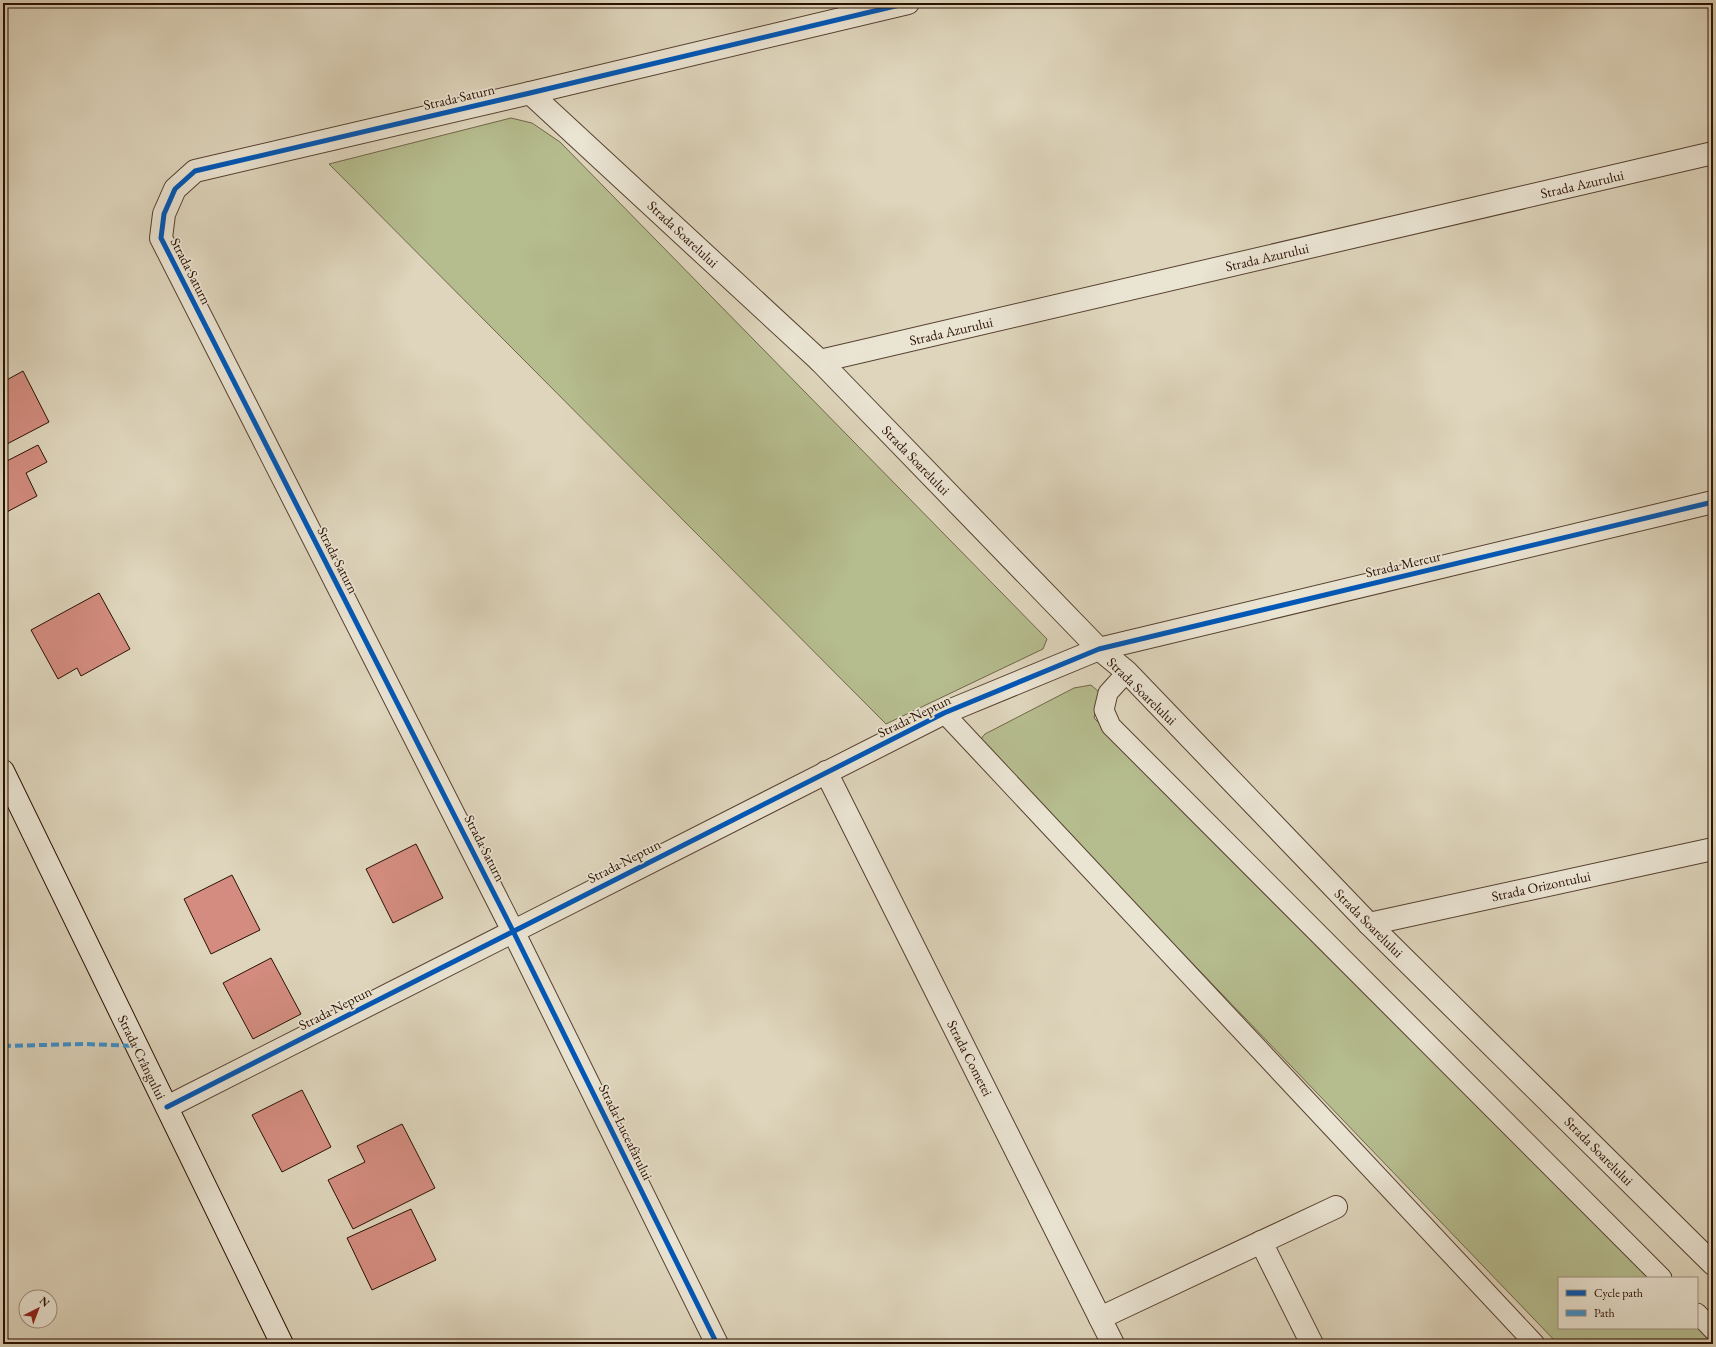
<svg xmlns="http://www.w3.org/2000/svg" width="1716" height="1347" font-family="'EB Garamond',serif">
<rect width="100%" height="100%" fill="#ded5bc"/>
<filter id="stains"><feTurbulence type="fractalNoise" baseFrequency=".005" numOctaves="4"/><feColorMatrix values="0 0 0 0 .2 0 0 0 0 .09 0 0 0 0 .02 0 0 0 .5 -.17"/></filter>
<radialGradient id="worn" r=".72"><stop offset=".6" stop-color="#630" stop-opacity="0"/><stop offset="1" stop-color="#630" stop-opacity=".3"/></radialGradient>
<g fill="#b5bc8e" stroke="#706648">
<path d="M511,118L532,123L560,142L1047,639L1043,649L886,724L329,164Z"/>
<path d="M1091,685L1099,692L1094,718L1648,1278H1559V1328L1697,1327L1708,1338H1713V1344H1558L979,741L985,734L1074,688Z"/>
</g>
<g fill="#d38c7f" stroke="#2a1001">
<path d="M23,371L49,422L7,444L3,436V382Z"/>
<path d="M38,445L47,462L26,473L37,496L3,514V463Z"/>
<path d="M99,593L130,649L81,676L77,668L58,679L31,630Z"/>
<path d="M416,844L443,898L393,923L366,869Z"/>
<path d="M232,875L260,930L211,954L184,899Z"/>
<path d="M271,958L301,1014L253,1039L223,983Z"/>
<path d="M302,1090L331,1147L282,1172L252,1115Z"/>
<path d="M402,1124L435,1188L353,1229L328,1180L365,1162L357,1146Z"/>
<path d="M411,1209L436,1260L372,1290L347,1238Z"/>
</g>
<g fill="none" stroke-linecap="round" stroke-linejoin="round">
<defs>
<g id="lane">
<path d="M1127,672L1108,693L1104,710L1111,726L1662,1278"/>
<path d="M944,713L1535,1344"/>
<path d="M1697,1313L1713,1330"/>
</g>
<g id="street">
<path d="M530,93L820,361L1099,649L1127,672L1369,924L1713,1264"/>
<path d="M820,361L1713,153"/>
<path d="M826,772L1113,1344"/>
<path d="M1369,924L1713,849"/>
<path d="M167,1107L944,713L1099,649L1713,502"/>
<path d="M1261,1242L1312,1344"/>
<path d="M1100,1318L1336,1207"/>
<path d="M717,1344L513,931L161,238L164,214L175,189L195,171L530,93L908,3"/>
</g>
<path id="secondary" d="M3,771L282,1344"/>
</defs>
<use href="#lane" stroke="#574130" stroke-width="21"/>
<use href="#street" stroke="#574130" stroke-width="24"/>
<use href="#secondary" stroke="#2a1001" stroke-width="24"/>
<use href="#lane" stroke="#eae4d3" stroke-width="19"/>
<use href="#street" stroke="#eae4d3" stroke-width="22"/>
<use href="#secondary" stroke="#eae4d3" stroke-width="22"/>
<path stroke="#3c92d0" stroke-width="4" stroke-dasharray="8 4" stroke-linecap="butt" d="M3,1046L84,1044L137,1046"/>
<defs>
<g id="cycleway">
<path d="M167,1107L944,713L1099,649L1713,502"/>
<path d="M717,1344L513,931L161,238L164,214L175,189L195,171L530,93L908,3"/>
</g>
</defs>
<use href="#cycleway" stroke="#eae4d3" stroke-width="8"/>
<use href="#cycleway" stroke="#0057b8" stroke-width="5"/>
</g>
<g text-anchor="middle" stroke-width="3.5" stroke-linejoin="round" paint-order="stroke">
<g font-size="14" fill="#2a1001" stroke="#eae4d3">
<text transform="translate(459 97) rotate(-13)" y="5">Strada Saturn</text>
<text transform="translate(1582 184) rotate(-13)" y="5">Strada Azurului</text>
<text transform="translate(683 234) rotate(43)" y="5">Strada Soarelului</text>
<text transform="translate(1267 257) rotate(-13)" y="5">Strada Azurului</text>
<text transform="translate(191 271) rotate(63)" y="5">Strada Saturn</text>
<text transform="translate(951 331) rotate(-13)" y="5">Strada Azurului</text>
<text transform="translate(916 460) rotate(46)" y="5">Strada Soarelului</text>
<text transform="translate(338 560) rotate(63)" y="5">Strada Saturn</text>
<text transform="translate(1403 564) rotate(-13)" y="5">Strada Mercur</text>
<text transform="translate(1142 691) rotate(44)" y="5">Strada Soarelului</text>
<text transform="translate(914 716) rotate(-26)" y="5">Strada Neptun</text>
<text transform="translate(485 848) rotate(63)" y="5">Strada Saturn</text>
<text transform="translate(624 861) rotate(-27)" y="5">Strada Neptun</text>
<text transform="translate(1541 886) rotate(-12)" y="5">Strada Orizontului</text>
<text transform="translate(1369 923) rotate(45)" y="5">Strada Soarelului</text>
<text transform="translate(335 1008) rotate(-27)" y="5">Strada Neptun</text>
<text transform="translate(142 1057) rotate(64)" y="5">Strada Crângului</text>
<text transform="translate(970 1058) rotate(63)" y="5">Strada Cometei</text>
<text transform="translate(626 1132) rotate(64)" y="5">Strada Luceafărului</text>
<text transform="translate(1599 1151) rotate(45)" y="5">Strada Soarelului</text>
</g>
</g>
<rect width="1716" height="1347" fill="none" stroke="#ded5bc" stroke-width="16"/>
<rect x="4" y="4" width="1708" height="1339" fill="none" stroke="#2a1001" stroke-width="2"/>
<rect x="8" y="8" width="1700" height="1331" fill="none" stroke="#2a1001"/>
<rect x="1558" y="1277" width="140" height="52" fill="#eae4d3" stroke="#9d8f7f"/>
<rect x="1566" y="1290" width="20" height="6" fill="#0057b8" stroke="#9d8f7f"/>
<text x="1594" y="1297" font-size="12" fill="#2a1001">Cycle path</text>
<rect x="1566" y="1310" width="20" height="6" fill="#3c92d0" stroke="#9d8f7f"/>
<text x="1594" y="1317" font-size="12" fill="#2a1001">Path</text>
<g transform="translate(38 1309) rotate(42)"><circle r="19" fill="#eae4d3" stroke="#9d8f7f"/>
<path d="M0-3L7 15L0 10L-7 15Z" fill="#8f2418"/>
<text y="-6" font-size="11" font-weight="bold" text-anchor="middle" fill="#2a1001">N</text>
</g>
<rect width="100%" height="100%" filter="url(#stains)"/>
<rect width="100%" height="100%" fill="url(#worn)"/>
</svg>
